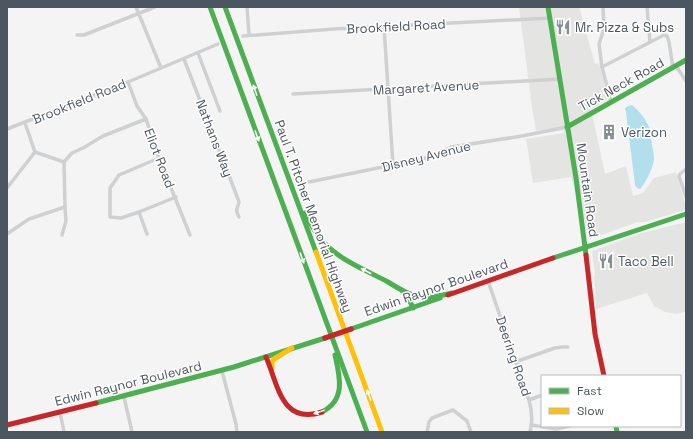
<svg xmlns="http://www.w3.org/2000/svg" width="693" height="439" font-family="'Space Grotesk',sans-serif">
<rect width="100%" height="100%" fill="#f4f4f4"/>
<g fill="#e4e5e2">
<path d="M519,7H579L595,64L599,63L608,98L607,100L591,109L605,174L626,166L633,196L643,193L654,178L676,172L686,207L685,210L645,222H638L590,239L571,177L533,183L526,139L564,133L563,127L536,131L532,107Z"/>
<path d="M686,222V311L677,314L665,312L654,306L647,293L596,309L594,277L595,275L592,251L638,234Z"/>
</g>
<path fill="#b2dfec" d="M632,105C639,111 646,119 649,127C651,130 650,133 651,136C651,143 654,151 654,158C654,166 646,183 640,189L637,188L635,185L626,112L625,108L628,106Z"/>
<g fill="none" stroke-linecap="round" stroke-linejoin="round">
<g stroke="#ced0d2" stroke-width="3.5">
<path d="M136,7L161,68"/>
<path d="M247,7L249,35"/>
<path d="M603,7L604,29L599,44L602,67L611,102"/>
<path d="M647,7L650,42"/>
<path d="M384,27L393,165"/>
<path d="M77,35H84L155,7"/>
<path d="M243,36L334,29L550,18"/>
<path d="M198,53L220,111"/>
<path d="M184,59L238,199L239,202C237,210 235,209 239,217"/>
<path d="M676,66L686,81"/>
<path d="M602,67L664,35L667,36L669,42L673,68"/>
<path d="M128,82L137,106L146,119L159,158L190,235"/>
<path d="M293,94L560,79"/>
<path d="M7,129L128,82L218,44"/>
<path d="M35,152L64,162"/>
<path d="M159,158L119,175L110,188V217L121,218L139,212L176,197"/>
<path d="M686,169L680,174L679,176L686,197"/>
<path d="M309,182L422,159L434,156L451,147L522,136L567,127"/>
<path d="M7,188L35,152L25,123"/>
<path d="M139,212L147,234"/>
<path d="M7,234L29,219L65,207"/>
<path d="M62,235L66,221L65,207L64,162L72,153L83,148L103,136L146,119"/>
<path d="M488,281L529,400C532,411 533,421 530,432"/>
<path d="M515,362L555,348L562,347H568"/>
<path d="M222,371L236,424L237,432"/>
<path d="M124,397L132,432"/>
<path d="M529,400L542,395"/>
<path d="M60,412L64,432"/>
<path d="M531,425L556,429L570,426"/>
<path d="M427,432L429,422L432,418L453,410L467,421L471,432"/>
</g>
<g stroke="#4caf50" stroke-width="5">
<path d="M210,7L367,432"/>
<path d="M225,7L316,252"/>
<path d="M548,7L576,178L586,255"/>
<path d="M567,127L686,60"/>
<path d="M305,213C309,221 313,229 319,237C336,259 364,269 388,282C400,289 411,297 425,297C434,298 443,295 452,293"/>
<path d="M553,258L686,214"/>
<path d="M403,292L408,297L413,308"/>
<path d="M351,329L440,298"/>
<path d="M96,403L234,367L325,338"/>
<path d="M322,412C346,400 340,377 335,355"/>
<path d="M616,426L617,432"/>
</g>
<g stroke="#ffc107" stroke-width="5">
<path d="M316,252L382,432"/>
<path d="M272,369V362L274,359L292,348"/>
</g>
<g stroke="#c62828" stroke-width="5">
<path d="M586,255L595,334L604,376"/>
<path d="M448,295L553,258"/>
<path d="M266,357C278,384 281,425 322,412"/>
<path d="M7,425L96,403"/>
</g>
<path stroke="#c62828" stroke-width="5.5" d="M325,338L351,329"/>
</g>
<defs><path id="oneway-solid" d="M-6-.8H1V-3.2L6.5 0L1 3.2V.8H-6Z"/></defs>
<g fill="#f6fbf6">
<use href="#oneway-solid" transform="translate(255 90) rotate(-110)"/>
<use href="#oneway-solid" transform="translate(257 136) rotate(70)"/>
<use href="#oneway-solid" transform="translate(302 258) rotate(70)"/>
<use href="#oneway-solid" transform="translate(366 271) rotate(-152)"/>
<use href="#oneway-solid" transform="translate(369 395) rotate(-110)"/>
<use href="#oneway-solid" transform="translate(319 412) rotate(162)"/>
</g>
<defs>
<symbol id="restaurant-bare" viewBox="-9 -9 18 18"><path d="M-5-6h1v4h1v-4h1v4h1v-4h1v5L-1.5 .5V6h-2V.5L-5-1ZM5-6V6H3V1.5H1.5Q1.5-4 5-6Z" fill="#868d94" stroke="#fff" stroke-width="2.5" paint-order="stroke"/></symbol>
<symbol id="building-bare" viewBox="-9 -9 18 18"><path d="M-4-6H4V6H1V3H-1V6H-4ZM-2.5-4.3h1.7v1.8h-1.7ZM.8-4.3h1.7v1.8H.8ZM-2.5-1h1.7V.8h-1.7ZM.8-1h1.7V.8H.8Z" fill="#868d94" stroke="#fff" stroke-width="2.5" paint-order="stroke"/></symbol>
</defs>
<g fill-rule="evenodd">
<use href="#restaurant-bare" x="552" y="16" width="22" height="22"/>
<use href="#building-bare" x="598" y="121" width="22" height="22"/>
<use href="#restaurant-bare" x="595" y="250" width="22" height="22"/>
</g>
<g text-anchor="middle" stroke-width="3" stroke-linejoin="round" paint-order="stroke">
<g font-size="13" fill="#4b5660" stroke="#fff">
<text transform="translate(396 26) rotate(-3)" y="5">Brookfield Road</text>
<text transform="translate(621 84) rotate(-29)" y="5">Tick Neck Road</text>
<text transform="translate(426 87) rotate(-3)" y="5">Margaret Avenue</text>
<text transform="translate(79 101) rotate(-22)" y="5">Brookfield Road</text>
<text transform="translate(215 138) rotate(69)" y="5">Nathans Way</text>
<text transform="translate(426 156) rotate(-14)" y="5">Disney Avenue</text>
<text transform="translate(160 158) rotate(69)" y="5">Eliot Road</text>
<text transform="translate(588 190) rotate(82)" y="5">Mountain Road</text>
<text transform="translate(314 216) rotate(70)" y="5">Paul T. Pitcher Memorial Highway</text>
<text transform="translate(436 287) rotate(-19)" y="5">Edwin Raynor Boulevard</text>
<text transform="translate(514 356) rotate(71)" y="5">Deering Road</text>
<text transform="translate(128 383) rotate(-14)" y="5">Edwin Raynor Boulevard</text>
</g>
<g font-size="13" fill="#4b5660" stroke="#fff" text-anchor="start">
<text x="575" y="32">Mr. Pizza &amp; Subs</text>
<text x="621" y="137">Verizon</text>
<text x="618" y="266">Taco Bell</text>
</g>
</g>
<rect width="693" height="439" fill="none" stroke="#4b5660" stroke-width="16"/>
<rect x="541" y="375" width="140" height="52" fill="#ffffff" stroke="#b7bbbf"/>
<rect x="549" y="388" width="20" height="6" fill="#4caf50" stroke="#b7bbbf"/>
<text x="577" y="395" font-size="12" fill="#4b5660">Fast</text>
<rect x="549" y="408" width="20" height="6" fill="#ffc107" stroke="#b7bbbf"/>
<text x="577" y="415" font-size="12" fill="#4b5660">Slow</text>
</svg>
